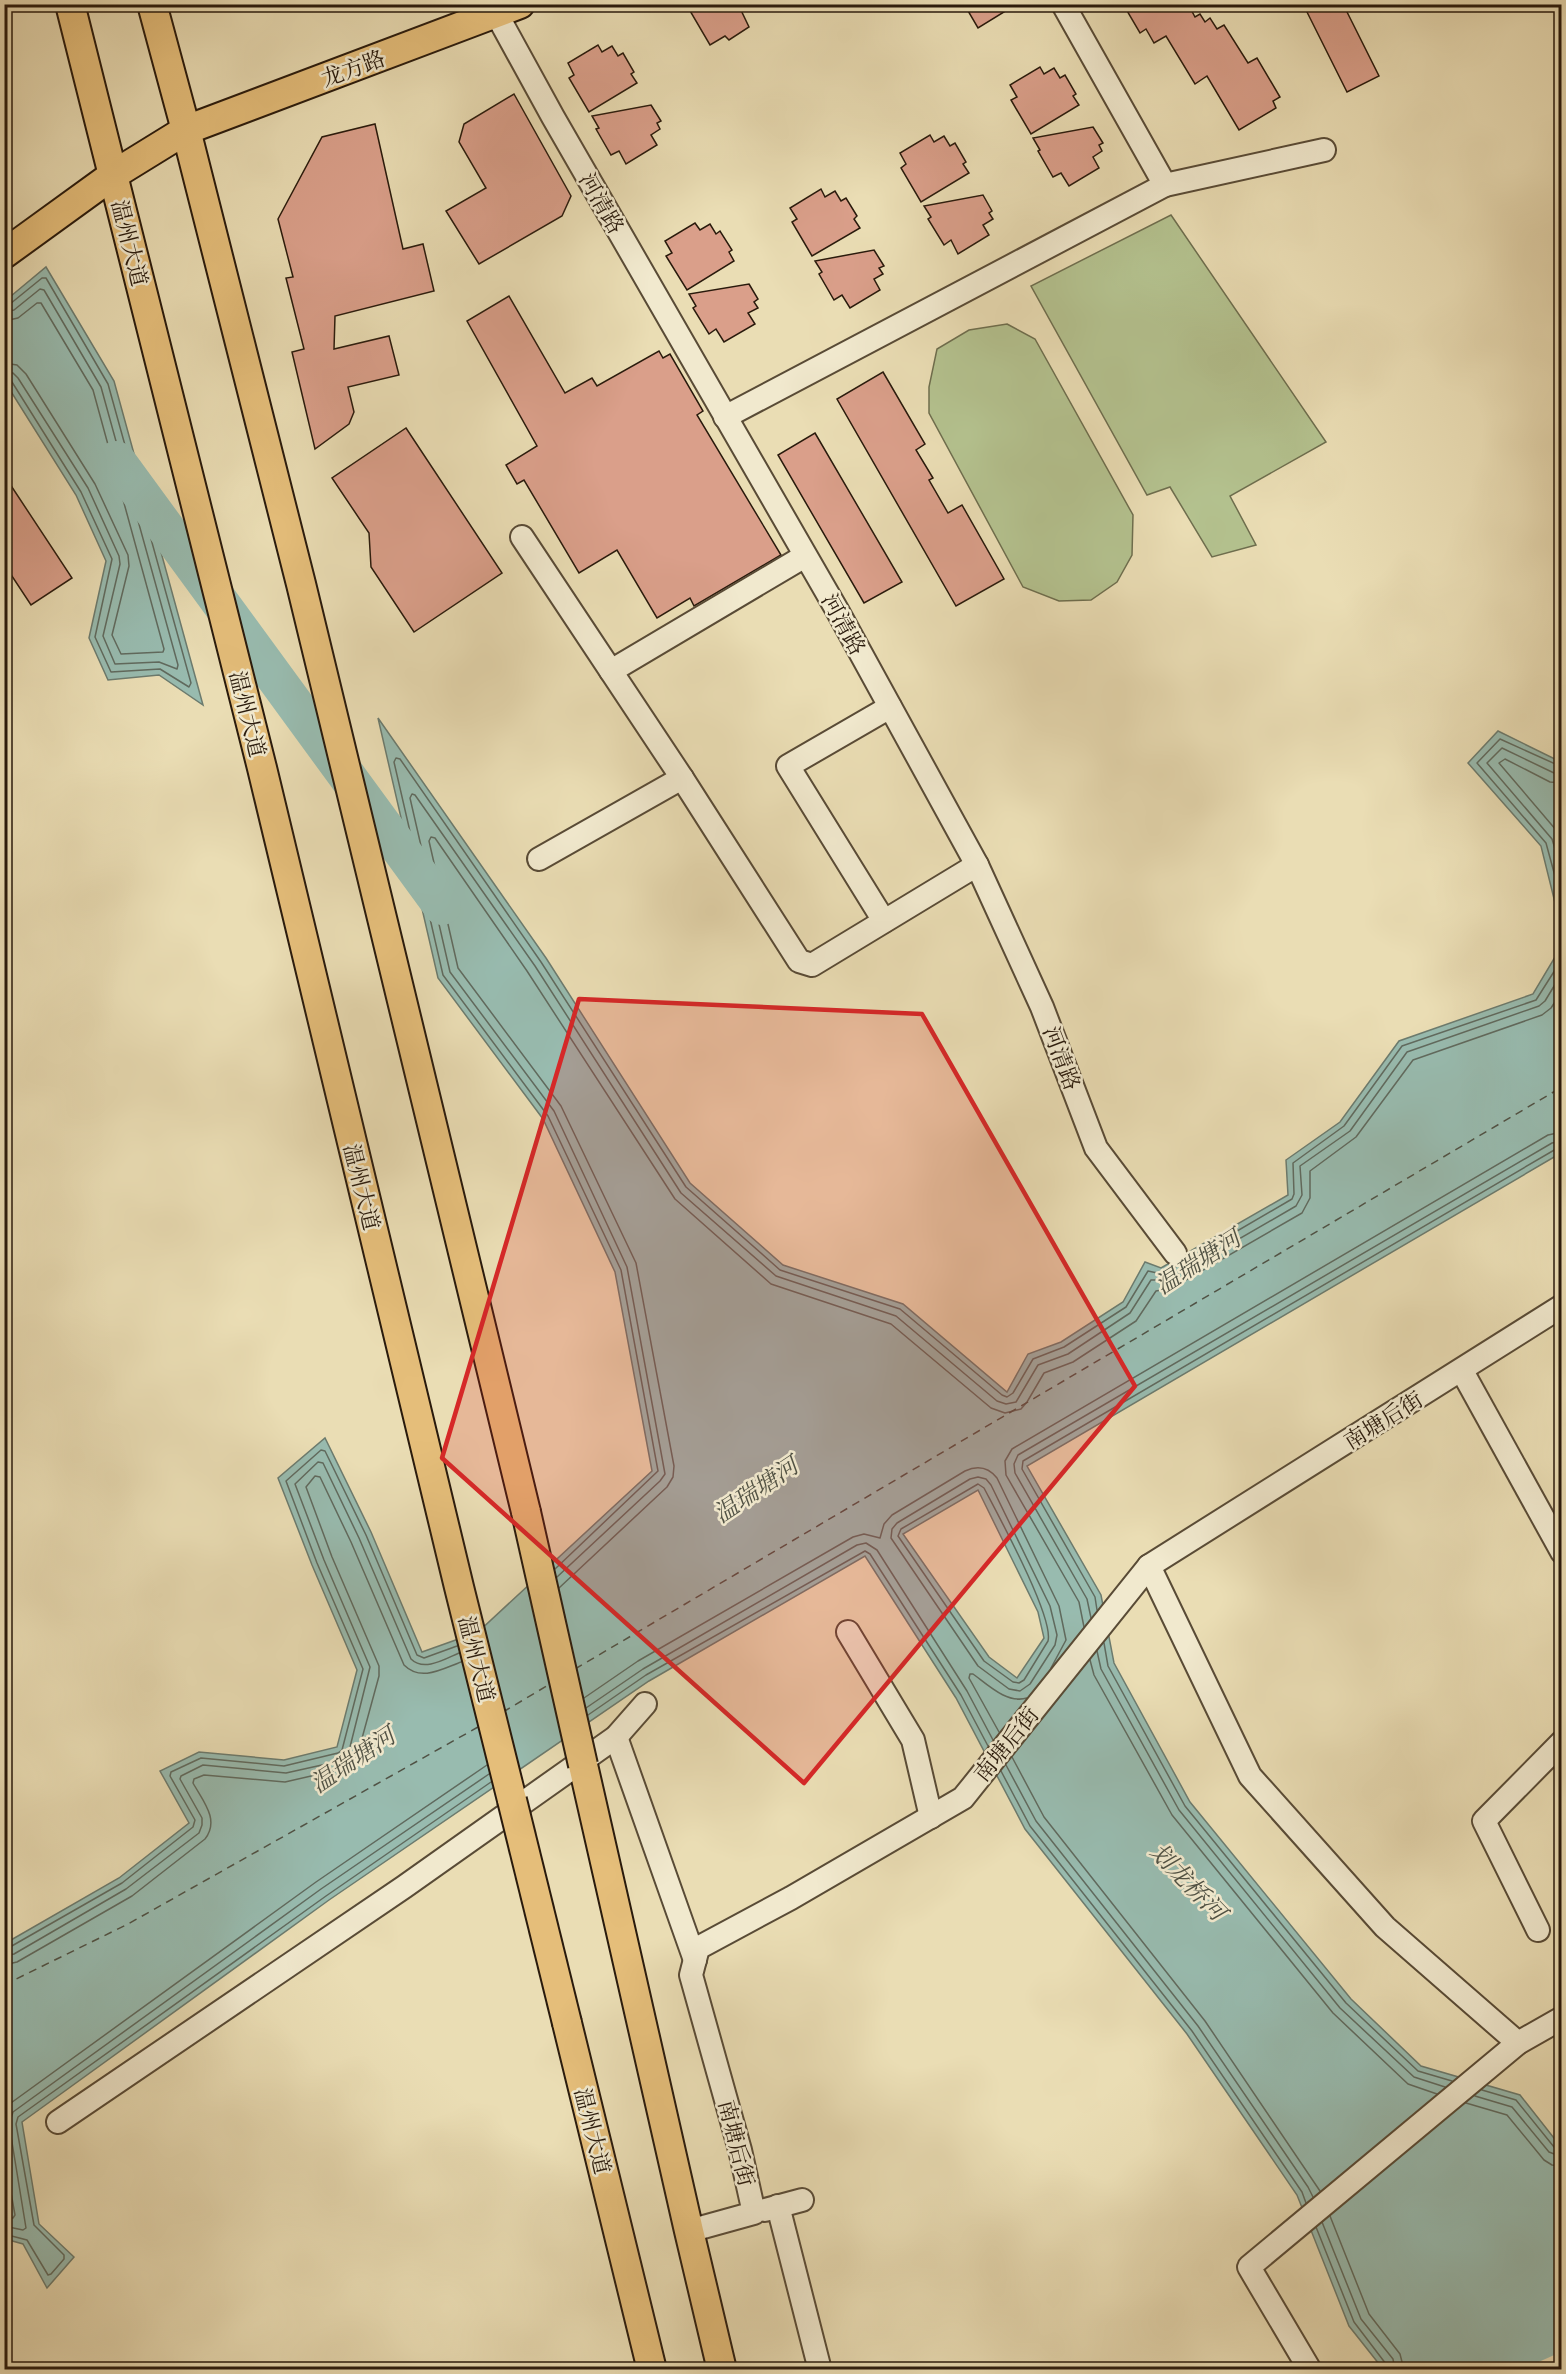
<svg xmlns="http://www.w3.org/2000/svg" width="1566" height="2374" font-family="Vollkorn,'Noto Serif SC',serif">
<rect width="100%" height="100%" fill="#eaddb4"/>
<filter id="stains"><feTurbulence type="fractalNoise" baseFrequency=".00333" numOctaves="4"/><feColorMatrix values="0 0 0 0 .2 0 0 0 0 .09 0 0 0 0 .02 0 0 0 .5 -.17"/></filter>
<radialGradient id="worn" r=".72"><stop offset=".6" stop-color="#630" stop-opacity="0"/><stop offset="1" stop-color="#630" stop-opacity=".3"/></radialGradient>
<g fill="#b4c28f" stroke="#6e6e4e" stroke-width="1.5">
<path d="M1171,215L1326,442L1230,496L1256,545L1212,557L1170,487L1147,495L1031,286Z"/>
<path d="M1007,324L1035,339L1133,515L1132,555L1117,582L1091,600L1059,601L1023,587L929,413V387L937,349L969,330Z"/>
</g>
<g fill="#98bbaf" stroke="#6c7b6e" stroke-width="1.5" fill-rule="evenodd">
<path d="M46,267L114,381L203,705L159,675L108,680L89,638L106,561L76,495L5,382V301Z"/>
<path d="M378,718L546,958L690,1183L783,1265L903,1304L1007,1392L1028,1354L1061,1342L1123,1302L1145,1262L1161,1268L1288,1195L1286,1160L1340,1122L1399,1041L1533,994L1561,947V1153L1027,1466L1101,1595L1114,1663L1190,1802L1351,1999L1421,2066L1520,2095L1561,2147V2369H1383L1349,2326L1297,2195L1187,2034L1025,1829L956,1698L865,1556L649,1681L329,1900L22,2122L39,2224L74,2257L47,2288L23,2244L5,2239L4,1944L119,1878L189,1823L160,1771L199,1752L284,1760L337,1747L357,1670L312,1565L278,1478L325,1438L371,1532L422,1652L478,1632L652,1471L615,1272L543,1119L438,978ZM978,1490L1038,1612L1044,1638L1017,1678L989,1657L903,1534Z"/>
<path d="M1498,731L1561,762V927L1541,846L1468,763Z"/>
</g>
<path fill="#eaddb4" d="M1561,2352V2369H1523Z"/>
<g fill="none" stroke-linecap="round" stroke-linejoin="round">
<g stroke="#606a5e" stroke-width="1.5">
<path d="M4,305L10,304L42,278H46L108,384L191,683L189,687L160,669L111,672L95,637L112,559L81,492L12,382L4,379"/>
<path d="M4,312L14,310L40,289L44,290L101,387L178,665L177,669L159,662L115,664L103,636L120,564L119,556L88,488L18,378L13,373L4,372"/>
<path d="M4,321L18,318L37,303H41L93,390L164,649L163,652L121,654L112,635L129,566L128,555L95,484L26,374L17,365L4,363"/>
<path d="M1562,767L1500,739L1477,763L1546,843L1562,902"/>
<path d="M1562,774L1554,773L1502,748L1487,763L1552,839L1562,872"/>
<path d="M1562,783L1550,782L1505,759L1499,763L1562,837"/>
<path d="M1184,1262L1292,1199L1294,1194L1293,1163L1344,1126L1402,1046L1536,1000L1562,959"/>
<path d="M978,1477L986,1479L991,1485L1050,1606L1057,1635L1055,1645L1030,1684L1020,1691L1009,1689L978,1666L891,1538L892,1529L897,1523L970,1479Z"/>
<path d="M978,1484L984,1488C998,1515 1054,1617 1048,1641L1024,1680L1019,1683L1013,1682L984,1661L898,1536L901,1529Z"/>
<path d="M555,1569L658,1471L621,1270L548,1116L443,975L394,762L396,758L400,759L541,962L686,1187L780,1270L900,1309L1002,1395L1007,1397L1013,1393L1033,1359L1064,1347L1126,1307L1148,1271L1162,1274L1179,1265"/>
<path d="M557,1577L660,1481L665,1474L627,1267L554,1111L450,972L410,798L412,794L415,795L535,966L681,1193L776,1276L896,1316L997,1401L1006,1404L1016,1402L1038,1365L1068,1354L1130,1313L1151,1280H1168L1296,1206L1302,1195L1300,1166L1350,1131L1407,1052L1539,1006L1545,1001L1562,973"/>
<path d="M559,1588L667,1487L673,1477L674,1466L636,1263L561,1106L458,968L429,841L431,837L435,838L527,971L675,1199L771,1284L891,1324L991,1408L1005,1413L1021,1409L1027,1402L1044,1373L1073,1362L1136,1321L1156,1291L1172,1288L1302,1213L1310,1198V1171L1356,1137L1413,1060L1542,1015L1551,1008L1562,991"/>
<path d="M1097,1610L1095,1597L1022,1469L1023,1461L1556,1149L1562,1148"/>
<path d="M1091,1618L1087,1599L1015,1473L1014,1464L1018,1455L1552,1143L1562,1141"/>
<path d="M1084,1627L1079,1602L1006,1475L1005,1461L1012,1449L1548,1135L1562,1132"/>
<path d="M1104,1643L1108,1666L1185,1806L1346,2003L1418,2071L1452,2081"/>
<path d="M1097,1651L1101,1669L1179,1810L1340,2008L1414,2077L1445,2087"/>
<path d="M1090,1660L1094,1675L1172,1815L1333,2013L1408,2084L1437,2094"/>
<path d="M584,1698L638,1661L853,1537L864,1534L880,1538L884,1524L892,1515L965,1471C978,1465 989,1468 997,1478L1059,1606L1066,1640L1051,1668"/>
<path d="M586,1708L643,1669L857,1545L866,1543L877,1550L967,1691L993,1740"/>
<path d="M588,1715L646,1675L865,1551L870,1554L961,1695L988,1746"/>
<path d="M999,1732L969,1678L970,1674H973C988,1685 1007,1704 1027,1698"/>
<path d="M1012,1757L1044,1817L1205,2021L1320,2191"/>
<path d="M1006,1765L1036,1821L1198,2026L1308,2187L1313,2197"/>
<path d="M1001,1771L1030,1826L1192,2031L1302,2192L1306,2203"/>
<path d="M4,1948L10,1947L122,1883L193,1827L195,1820L170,1776L171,1772L201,1758L284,1766L338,1753L342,1750L363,1669L317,1563L286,1481L321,1450L325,1451L366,1535L417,1655L424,1658L457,1646"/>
<path d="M4,1956L14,1954L126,1889L199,1833L202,1825V1818L180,1779L181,1776L203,1765L286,1773L340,1761L348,1755L370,1667L324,1560L295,1484L318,1462L323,1463L359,1538L411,1659C424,1672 445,1659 459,1653"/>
<path d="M4,1965L17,1962L132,1896L205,1839C220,1820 203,1801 193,1783L194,1779L204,1775L285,1782L346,1768L354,1762L358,1753L379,1676V1666L332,1557L306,1487L315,1476L320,1477L351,1542L404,1665C421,1682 442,1669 461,1662"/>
<path d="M1482,2090L1516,2100L1554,2147L1562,2150"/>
<path d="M1475,2096L1512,2107L1549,2152L1562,2157"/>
<path d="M1466,2103L1507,2115L1544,2160L1552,2165L1562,2166"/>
<path d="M4,2108L316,1882L487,1765"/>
<path d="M4,2154L15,2215L13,2218L4,2217"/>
<path d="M1330,2216L1369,2314L1400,2354L1404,2370"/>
<path d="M1322,2222L1361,2319L1393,2359L1395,2370"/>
<path d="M4,2226L23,2230L26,2228L9,2124L13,2112L321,1889L489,1774"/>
<path d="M1316,2227L1354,2322L1386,2364L1388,2370"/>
<path d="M4,2234L27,2240L48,2275L51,2274L64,2259V2255L34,2225L16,2124L18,2117L326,1896L491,1782"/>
</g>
<path stroke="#98bbaf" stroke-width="38" d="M116,460L442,906"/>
<g stroke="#505245" stroke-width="1.5" stroke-dasharray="8 6" stroke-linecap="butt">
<path d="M575,1669L1562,1087"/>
<path d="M503,1712L550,1684"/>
<path d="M4,1985L128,1924L478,1727"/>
</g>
</g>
<g fill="#da9f8a" stroke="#291a0c" stroke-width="1.5">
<path d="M686,4H738L749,27L729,40L725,36L710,45Z"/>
<path d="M964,4H1017L978,28Z"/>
<path d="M1123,4H1188L1195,17L1200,14L1205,22L1210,18L1217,29L1224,25L1248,63L1257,58L1280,97L1273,101L1276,108L1239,130L1207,76L1195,84L1166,36L1154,43L1146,29L1140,33Z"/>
<path d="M1303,4H1343L1379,76L1347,92Z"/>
<path d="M598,45L602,52L612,46L618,56L623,53L634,72L631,74L637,83L589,112L569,78L574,75L568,63Z"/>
<path d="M1040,67L1044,74L1054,68L1060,78L1065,75L1076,94L1073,96L1079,105L1031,134L1011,100L1017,97L1010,85Z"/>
<path d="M514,94L571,196L562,216L479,264L446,211L486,188L459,142L464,124Z"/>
<path d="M651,105L661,121L657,123L660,129L651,135L657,145L626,164L619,151L611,155L596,129L599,128L592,116Z"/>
<path d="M375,124L403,249L423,244L434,291L335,316L334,349L389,336L399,375L348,387L354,412L349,424L315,449L292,352L304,349L286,278L293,277L278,219L322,137Z"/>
<path d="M1093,127L1103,143L1099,145L1102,151L1093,157L1099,168L1069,186L1061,173L1053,177L1038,151L1040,150L1033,138Z"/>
<path d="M930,135L934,142L944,136L950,146L955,143L966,162L963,164L969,173L921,202L901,168L906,164L900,153Z"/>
<path d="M821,189L825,197L835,191L841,201L846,198L857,216L854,219L860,228L812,256L792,222L797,219L790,208Z"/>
<path d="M983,195L992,211L989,213L993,219L983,225L989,235L958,254L951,240L944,245L928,219L931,217L924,206Z"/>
<path d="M695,223L700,230L710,224L716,234L720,231L732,250L729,252L734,261L687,290L666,256L672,253L665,241Z"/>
<path d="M874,250L884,266L879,268L883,274L874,279L880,290L850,308L842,295L834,300L819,274L822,272L815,261Z"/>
<path d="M749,284L758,299L754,302L758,308L748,313L755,324L724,342L716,329L709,334L693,308L696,306L689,294Z"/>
<path d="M509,296L565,393L592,378L597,386L659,351L663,358L670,354L703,411L697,415L781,555L694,606L690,598L657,618L617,550L579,573L524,480L517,484L506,465L537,446L467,321Z"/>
<path d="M883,372L925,444L916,450L933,478L929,480L948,513L962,505L1004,579L956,606L837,399Z"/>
<path d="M406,428L502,573L414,632L371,567L369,533L332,478Z"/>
<path d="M815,433L902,582L864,603L778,455Z"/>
<path d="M4,475L72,578L31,605L4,564Z"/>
</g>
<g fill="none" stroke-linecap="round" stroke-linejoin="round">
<defs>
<g id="minor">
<path d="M491,4L553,117L837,610L977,865L1042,1007L1096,1148L1175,1253"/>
<path d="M1063,4L1165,185L1324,150"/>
<path d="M725,417L1165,185"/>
<path d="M522,537L682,778L799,961L812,965L977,865"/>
<path d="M611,671L805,556"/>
<path d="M539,859L682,778"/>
<path d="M884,921L788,766L890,707"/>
<path d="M1462,1371L1562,1552"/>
<path d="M1149,1566L1250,1776L1385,1927L1518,2043"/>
<path d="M848,1632L913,1740L931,1817"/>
<path d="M616,1737L695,1960"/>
<path d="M1538,1930L1484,1821L1562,1742"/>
<path d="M58,2122L404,1887L616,1737L645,1704"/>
<path d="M778,2206L820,2370"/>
<path d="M765,2210L802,2200"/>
<path d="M689,2231L754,2213L740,2150L691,1975L698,1948L791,1898L963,1798L1149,1566L1562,1306"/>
<path d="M1310,2370L1249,2267L1518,2043L1562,2018"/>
</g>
<g id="major">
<path d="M70,4L262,768L459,1587L512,1800"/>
<path d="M152,4L186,130L301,584L526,1512"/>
<path d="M4,254L113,175L186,130L520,4"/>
<path d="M583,1765L689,2231L722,2370"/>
<path d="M567,2023L652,2370"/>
</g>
</defs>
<use href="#minor" stroke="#594b36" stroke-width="26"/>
<use href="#major" stroke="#291a0c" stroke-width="32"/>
<use href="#minor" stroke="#f1e9ce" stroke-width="22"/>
<use href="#major" stroke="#e5be7a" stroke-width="28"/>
<defs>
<g id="major-bridge">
<path d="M526,1512L583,1765"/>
<path d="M512,1800L567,2023"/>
</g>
</defs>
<use href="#major-bridge" stroke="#291a0c" stroke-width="32" stroke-linecap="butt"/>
<use href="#major-bridge" stroke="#e5be7a" stroke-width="28"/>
</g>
<path fill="#d62828" fill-opacity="0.2" stroke="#d62828" stroke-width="4.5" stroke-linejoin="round" d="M579,999L922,1014L1135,1386L804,1783L442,1458Z"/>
<g text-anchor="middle" stroke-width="5" stroke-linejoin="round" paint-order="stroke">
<g font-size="22" fill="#291a0c" stroke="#f1e9ce">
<text transform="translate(353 68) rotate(-20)" y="8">龙方路</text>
<text transform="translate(602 203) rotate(60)" y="8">河清路</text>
<text transform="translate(130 243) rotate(76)" y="8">温州大道</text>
<text transform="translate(844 624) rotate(61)" y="8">河清路</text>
<text transform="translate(248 714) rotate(76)" y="8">温州大道</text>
<text transform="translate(1062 1058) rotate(69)" y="8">河清路</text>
<text transform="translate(362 1187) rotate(76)" y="8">温州大道</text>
<text transform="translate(1383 1420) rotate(-32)" y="8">南塘后街</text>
<text transform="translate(477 1659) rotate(76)" y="8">温州大道</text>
<text transform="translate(1006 1744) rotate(-51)" y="8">南塘后街</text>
<text transform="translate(593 2131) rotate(76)" y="8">温州大道</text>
<text transform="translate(737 2143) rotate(76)" y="8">南塘后街</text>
</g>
<g font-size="24" font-style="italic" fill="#505245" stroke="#f1e9ce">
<text transform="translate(1198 1262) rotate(-33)" y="8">温瑞塘河</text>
<text transform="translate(756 1490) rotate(-34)" y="8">温瑞塘河</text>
<text transform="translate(353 1760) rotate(-34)" y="8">温瑞塘河</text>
<text transform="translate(1188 1882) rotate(46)" y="8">划龙桥河</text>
</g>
</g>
<rect width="1566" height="2374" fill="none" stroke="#eaddb4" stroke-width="24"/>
<rect x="6" y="6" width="1554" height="2362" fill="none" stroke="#291a0c" stroke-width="3"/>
<rect x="12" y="12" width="1542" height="2350" fill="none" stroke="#291a0c" stroke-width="1.5"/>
<rect width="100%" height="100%" filter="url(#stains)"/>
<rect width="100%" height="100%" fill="url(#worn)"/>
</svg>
